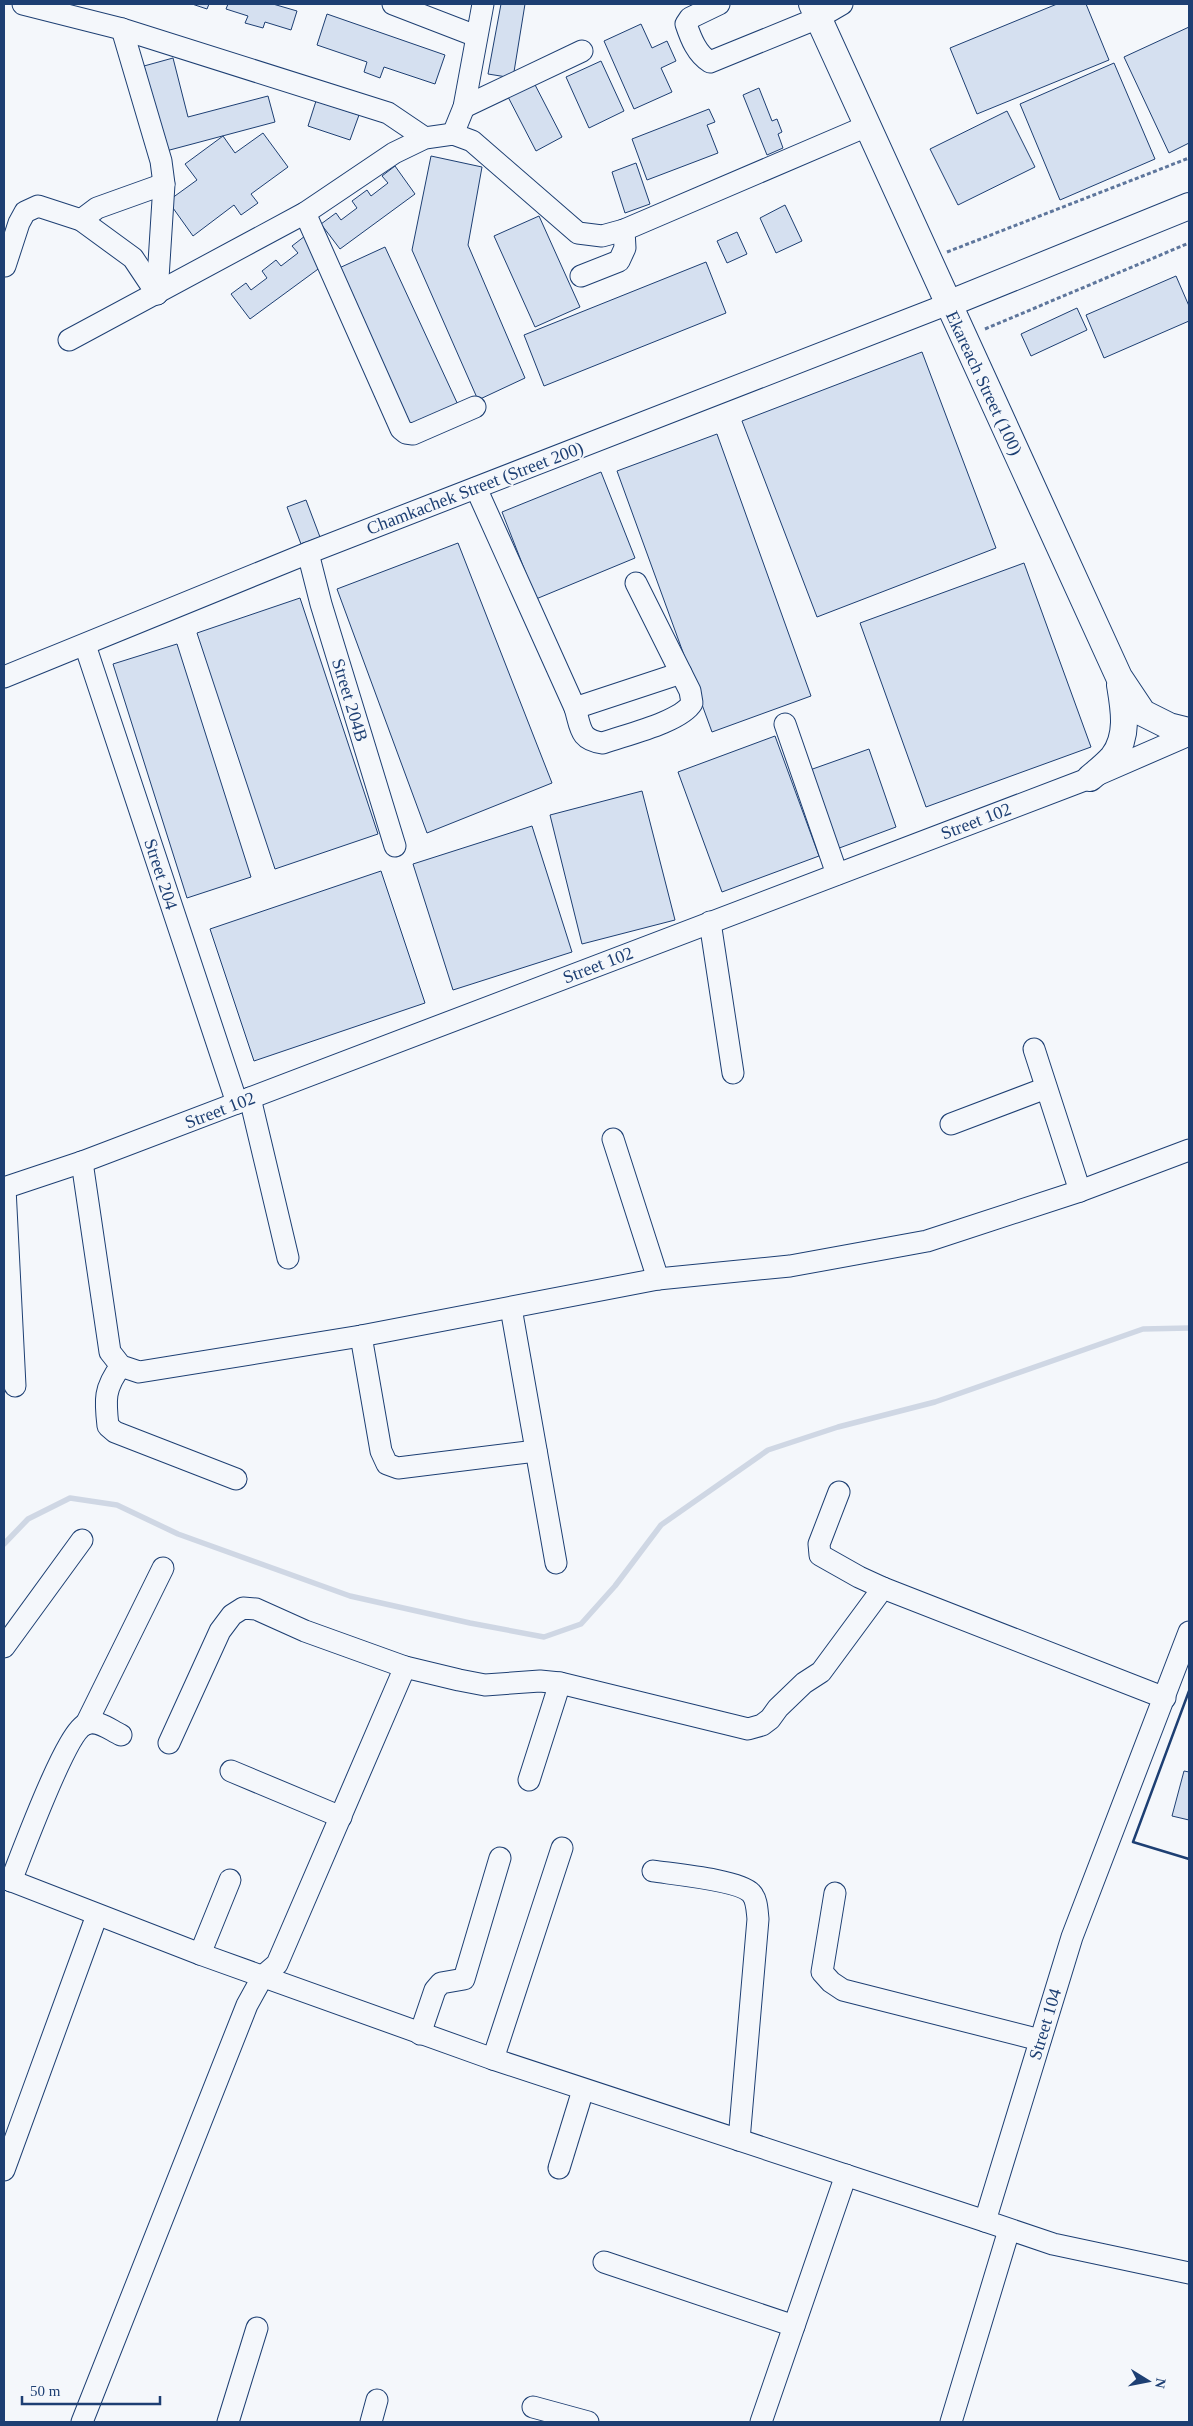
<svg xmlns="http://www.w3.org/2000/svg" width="1193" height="2426" font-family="Georgia,serif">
<rect width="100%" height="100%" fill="#f4f7fb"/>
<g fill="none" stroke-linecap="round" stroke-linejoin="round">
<path stroke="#cfd7e4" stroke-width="5.5" d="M4,1544L28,1519L70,1498L117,1505L178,1534L350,1596L470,1623L544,1637L581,1624L615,1586L661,1525L768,1450L838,1427L935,1402L1143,1329L1189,1328"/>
</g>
<g fill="#d5e0f0" stroke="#1d3f73">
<path d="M192,4H209L207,9Z"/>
<path d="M228,4H273L297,11L291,30L265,22L263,28L245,23L248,16L226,9Z"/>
<path d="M501,4H525L513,78L488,74Z"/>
<path d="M1057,4H1086L1109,60L977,114L950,48Z"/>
<path d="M327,14L445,55L435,84L384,67L380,78L364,72L367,62L317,45Z"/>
<path d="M641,24L652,48L667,41L676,61L661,68L672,92L634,109L604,41Z"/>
<path d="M1189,27V143L1169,153L1124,57Z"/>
<path d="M173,58L188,117L268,96L275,122L166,151L144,66Z"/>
<path d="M601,61L624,111L589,128L566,77Z"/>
<path d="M1114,63L1155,159L1060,200L1020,104Z"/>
<path d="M532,79L562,137L536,151L506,93Z"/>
<path d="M759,88L772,121L777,119L782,132L778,134L783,148L767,155L743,95Z"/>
<path d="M316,101L359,115L350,140L308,126Z"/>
<path d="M709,109L715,122L707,125L718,153L647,180L632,139Z"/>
<path d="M1007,111L1035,167L958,205L930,149Z"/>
<path d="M263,133L288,167L251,194L258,203L241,215L234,205L193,236L168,201L197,180L185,164L223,136L235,153Z"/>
<path d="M431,156L482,167L468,245L525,378L478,400L412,250Z"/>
<path d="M636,163L650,204L625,213L612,172Z"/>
<path d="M395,166L415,194L340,249L321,224L336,213L341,220L357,208L352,201L367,190L371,196L388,183L382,176Z"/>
<path d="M785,205L802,241L776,253L760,218Z"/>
<path d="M539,216L580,307L535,327L494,236Z"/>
<path d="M737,232L747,254L727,263L717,241Z"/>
<path d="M305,236L325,264L250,319L231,294L246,283L251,290L267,278L262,271L276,260L281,266L298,253L292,246Z"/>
<path d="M385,247L459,407L411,430L337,269Z"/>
<path d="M706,262L726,313L544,386L524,335Z"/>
<path d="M1176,276L1189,306V321L1104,358L1086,315Z"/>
<path d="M1077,308L1087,330L1031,356L1021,334Z"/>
<path d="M922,352L996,548L817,617L742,421Z"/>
<path d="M717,434L811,696L712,732L617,471Z"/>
<path d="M601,472L635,558L536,599L502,512Z"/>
<path d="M306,500L320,537L301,544L287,507Z"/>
<path d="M458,543L552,783L427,833L337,589Z"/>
<path d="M1024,563L1091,747L926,807L860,623Z"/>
<path d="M300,598L378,834L275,869L197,633Z"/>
<path d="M177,644L251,877L187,898L113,664Z"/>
<path d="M775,736L819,856L722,892L678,772Z"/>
<path d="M869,749L896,827L834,850L807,771Z"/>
<path d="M642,791L675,920L582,944L550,815Z"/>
<path d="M532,826L572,952L453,990L413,864Z"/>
<path d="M381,871L425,1003L254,1061L210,929Z"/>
<path d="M1184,1771L1189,1772V1820L1172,1816Z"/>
</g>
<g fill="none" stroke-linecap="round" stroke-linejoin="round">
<defs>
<g id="minor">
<path d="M23,4L122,29L388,113L425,138"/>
<path d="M393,4L476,36"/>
<path d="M719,4L690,18L686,24C691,39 697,54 710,62L818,18L842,4"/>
<path d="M122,29L161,161L164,184L157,294"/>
<path d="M464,107L582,51"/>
<path d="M453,134L464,107L483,4"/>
<path d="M305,213L401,429L406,433L413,434L475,407"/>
<path d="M81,220L97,208L164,184"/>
<path d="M5,266L19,223L25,212L38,206L81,220L133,258L157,294"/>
<path d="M581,276L619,261L625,248L624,230"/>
<path d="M69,340L305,213L394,153L425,138L453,134L472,141L578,233L602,236L624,230L867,126"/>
<path d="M476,488L575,708L681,673"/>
<path d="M308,553L321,604L395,846"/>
<path d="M85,645L237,1103"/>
<path d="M4,677L308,553L948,304"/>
<path d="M575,708C581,728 579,740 603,743C625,735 681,722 692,703L690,691L636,583"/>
<path d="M785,724L837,874"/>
<path d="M710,922L733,1073"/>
<path d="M1034,1049L1080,1191"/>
<path d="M250,1098L288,1258"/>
<path d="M951,1124L1046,1088"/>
<path d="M613,1139L658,1279"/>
<path d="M82,1162L110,1352L121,1366L139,1372L361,1336L658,1279L790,1266L927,1241L1080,1191L1189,1150"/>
<path d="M4,1188L82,1162L1090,778L1189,735"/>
<path d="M5,1188L15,1386"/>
<path d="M511,1308L556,1563"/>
<path d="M361,1336L381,1451L387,1464L398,1468L536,1451"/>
<path d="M121,1366C104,1388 105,1400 108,1426L115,1432L236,1479"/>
<path d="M839,1492L819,1544L820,1555L859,1577L883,1588"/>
<path d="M1189,1632L1072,1937L985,2221L1053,2244L1189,2273"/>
<path d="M4,1647L82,1540"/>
<path d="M86,1724L163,1568"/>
<path d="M169,1743L220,1631L232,1615L243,1608L256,1609L305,1631L405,1667L459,1680L485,1685L540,1681L560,1683L748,1729L762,1725L770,1719L778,1708L804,1683L821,1672L883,1588L1165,1698"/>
<path d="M231,1771L341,1817"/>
<path d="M529,1780L560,1683"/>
<path d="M653,1871C672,1874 739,1880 751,1893C757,1899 757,1910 758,1919L739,2140"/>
<path d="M4,1878L200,1954L493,2059L985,2221"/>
<path d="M11,1881C21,1856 66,1732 86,1724C98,1719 110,1730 121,1735"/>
<path d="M835,1893L822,1972L831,1982L843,1990L1040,2040"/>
<path d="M200,1954L230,1880"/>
<path d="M420,2034L435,1990L441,1983L464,1979L500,1858"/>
<path d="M493,2059L562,1848"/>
<path d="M559,2168L583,2090"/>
<path d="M4,2170L97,1915"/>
<path d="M604,2262L794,2326"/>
<path d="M533,2407L588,2422"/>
<path d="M82,2422L247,2005L263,1976L277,1964L405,1667"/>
<path d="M228,2422L257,2328"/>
<path d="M371,2422L377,2400"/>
<path d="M761,2422L846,2175"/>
<path d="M951,2422L1009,2230"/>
</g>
<g id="major">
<path d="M812,4L1119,677L1143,713L1169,726L1189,731"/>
<path d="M948,304L1189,206"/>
<path d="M1090,778C1097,772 1106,765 1113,757C1129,736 1124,709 1120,685"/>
</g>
</defs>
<use href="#minor" stroke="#1d3f73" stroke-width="23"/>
<use href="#major" stroke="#1d3f73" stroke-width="28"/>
<g stroke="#5e769c" stroke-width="3" stroke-dasharray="4 2.5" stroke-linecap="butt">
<path d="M947,252L1189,158"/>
<path d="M985,329L1189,243"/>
</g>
<use href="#minor" stroke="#f4f7fb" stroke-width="21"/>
<use href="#major" stroke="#f4f7fb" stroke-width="26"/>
<path stroke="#1d3f73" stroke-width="2.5" d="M1189,1691L1133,1842L1189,1859"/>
</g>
<g text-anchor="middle" stroke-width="4" stroke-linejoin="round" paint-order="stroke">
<g font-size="18" fill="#1d3f73" stroke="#f4f7fb">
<text transform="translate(984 383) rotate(65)" y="6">Ekareach Street (100)</text>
<text transform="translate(475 488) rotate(-21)" y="6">Chamkachek Street (Street 200)</text>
<text transform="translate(350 700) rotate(73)" y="6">Street 204B</text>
<text transform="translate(976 821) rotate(-21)" y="6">Street 102</text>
<text transform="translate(161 874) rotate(72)" y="6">Street 204</text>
<text transform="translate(598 965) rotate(-21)" y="6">Street 102</text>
<text transform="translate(220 1110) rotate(-21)" y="6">Street 102</text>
<text transform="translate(1045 2024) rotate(-73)" y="6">Street 104</text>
</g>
</g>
<rect width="1193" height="2426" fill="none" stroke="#1d3f73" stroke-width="10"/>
<g transform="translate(1148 2381) rotate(100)" stroke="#f4f7fb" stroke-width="4" paint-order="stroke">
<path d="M0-4L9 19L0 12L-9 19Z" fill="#1d3f73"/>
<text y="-8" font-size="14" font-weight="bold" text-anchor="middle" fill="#1d3f73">N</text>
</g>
<path d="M22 2396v8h138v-8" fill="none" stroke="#1d3f73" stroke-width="2.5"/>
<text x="30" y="2396" font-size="15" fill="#1d3f73" stroke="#f4f7fb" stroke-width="4" paint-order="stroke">50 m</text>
</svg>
